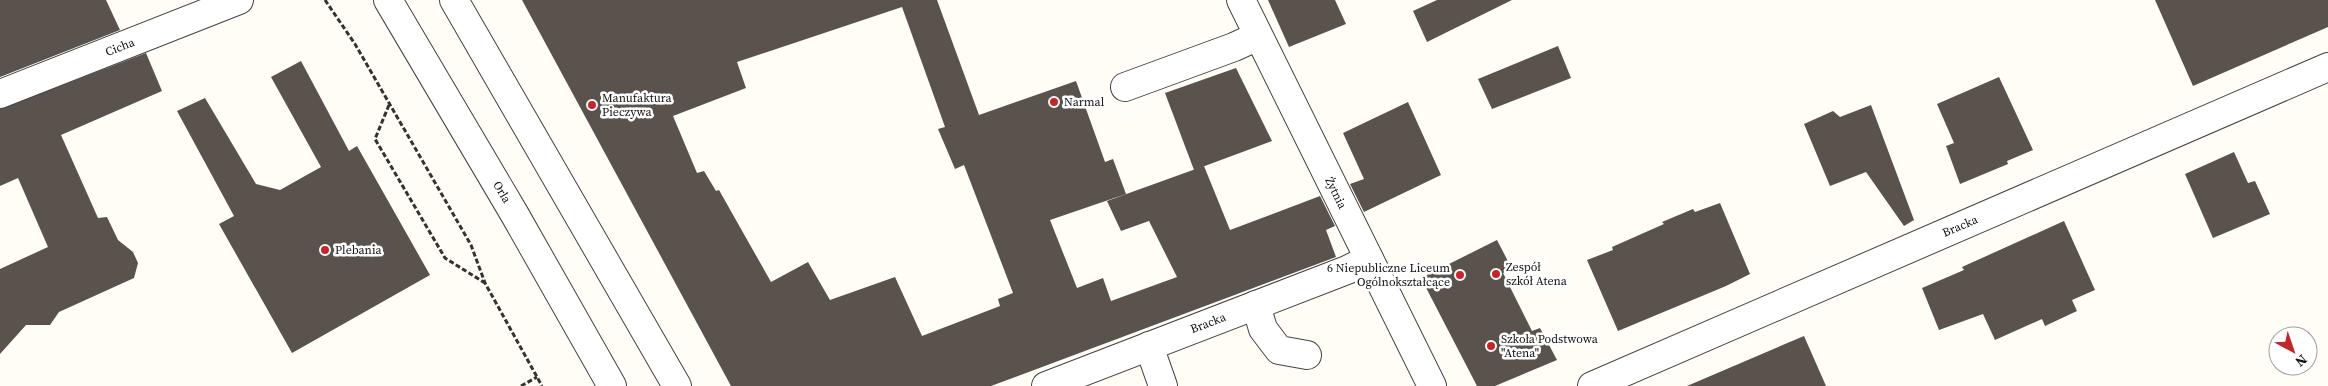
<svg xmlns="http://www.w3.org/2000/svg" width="2328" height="386" font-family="'Source Serif 4',serif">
<rect width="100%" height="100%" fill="#fffdf5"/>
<g fill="#5a524d" fill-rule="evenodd">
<path d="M0,0H106L120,30L0,77Z"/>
<path d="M522,0H937L979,115L1076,81L1105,162L1113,159L1126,194L1050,220L1077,288L1103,278L1111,301L1177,277L1149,221L1121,231L1107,201L1204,166L1230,230L1320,196L1335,226L1326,230L1336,257L991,386H731ZM902,7L945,127L938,129L955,169L964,165L1013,293L998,299L1000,306L922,336L895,277L830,300L808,262L771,282L719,190L716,191L704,171L697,173L673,116L746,88L737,62Z"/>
<path d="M1268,0H1335L1346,24L1289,47Z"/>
<path d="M1437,0H1512L1427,42L1413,11Z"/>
<path d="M2155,0H2328V27L2193,86Z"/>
<path d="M1558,46L1571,78L1492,109L1478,79Z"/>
<path d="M146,53L162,91L61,135L98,218L107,217L118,240L133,252L138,263L134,278L59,312L50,325H26L0,354V269L48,247L18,178L0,186V109Z"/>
<path d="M301,61L349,151L357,146L430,275L292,353L219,224L234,216L177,111L205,98L256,184L280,190L321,167L271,77Z"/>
<path d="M1236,68L1272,141L1194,170L1165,93Z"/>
<path d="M1999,77L2033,150L2007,161L2008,164L1960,184L1946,146L1954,143L1937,104Z"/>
<path d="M1408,102L1441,175L1364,212L1350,184L1364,179L1343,133Z"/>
<path d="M1871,105L1914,220L1904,226L1866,172L1830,186L1804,124L1833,111L1840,117Z"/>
<path d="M2234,152L2248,183L2255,181L2270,214L2213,238L2185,174Z"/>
<path d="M1720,203L1750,274L1726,286L1618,331L1587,260L1613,250L1612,247L1664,224L1662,222L1693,209L1695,212Z"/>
<path d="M2064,221L2095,290L2072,300L2077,311L2045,326L2042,319L1995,340L1983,314L1939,330L1922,288L1964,270L1962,267Z"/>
<path d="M1497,240L1512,269L1503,273L1532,331L1540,328L1557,360L1495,386H1477L1421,278Z"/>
<path d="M1804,336L1826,386H1687Z"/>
</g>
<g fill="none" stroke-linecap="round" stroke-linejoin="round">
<defs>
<g id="minor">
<path d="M388,0L515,215L612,386"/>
<path d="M454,0L677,386"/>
<path d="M1241,0L1432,386"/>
<path d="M1125,87L1234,47L1258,36"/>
<path d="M0,94L239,0"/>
<path d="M1256,305L1263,329L1279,350L1307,355"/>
<path d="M1149,346L1163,386"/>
<path d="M1046,386L1347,270L1369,259"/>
<path d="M1592,386L2328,67"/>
</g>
</defs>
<use href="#minor" stroke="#444" stroke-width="30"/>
<g stroke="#333" stroke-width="3" stroke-dasharray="5 2.5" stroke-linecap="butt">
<path d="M325,0L355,44L471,245L485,283L542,386"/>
<path d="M389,105L375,139L445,258L485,283"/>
<path d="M521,386L537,377"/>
</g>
<use href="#minor" stroke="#fff" stroke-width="28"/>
</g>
<g fill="#c4262e" stroke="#fff" stroke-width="2">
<circle cx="1054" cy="102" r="5"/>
<circle cx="592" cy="105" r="5"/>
<circle cx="325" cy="250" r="5"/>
<circle cx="1496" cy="274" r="5"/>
<circle cx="1460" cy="275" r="5"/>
<circle cx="1491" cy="346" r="5"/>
</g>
<g text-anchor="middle" stroke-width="5" stroke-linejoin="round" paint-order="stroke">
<g font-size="12" fill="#111" stroke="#fff">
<text transform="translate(120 47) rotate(-21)" y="4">Cicha</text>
<text transform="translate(502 192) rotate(59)" y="4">Orla</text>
<text transform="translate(1336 193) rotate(64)" y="4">Żytnia</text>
<text transform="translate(1960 226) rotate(-23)" y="4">Bracka</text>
<text transform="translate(1208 323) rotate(-21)" y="4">Bracka</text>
</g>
<g font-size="12" fill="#111" stroke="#fff" text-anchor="start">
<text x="602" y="102">Manufaktura<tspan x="602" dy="14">Pieczywa</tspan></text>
<text x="1064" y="106">Narmal</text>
<text x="335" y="254">Plebania</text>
<text x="1506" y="271">Zespół<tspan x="1506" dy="14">szkół Atena</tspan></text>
<text x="1450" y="272" text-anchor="end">6 Niepubliczne Liceum<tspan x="1450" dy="14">Ogólnokształcące</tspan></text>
<text x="1501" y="343">Szkoła Podstwowa<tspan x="1501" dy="14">"Atena"</tspan></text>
</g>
</g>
<g transform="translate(2293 351) rotate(140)"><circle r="24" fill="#ffffff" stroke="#a0a0a0"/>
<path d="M0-4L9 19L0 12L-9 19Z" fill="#c4262e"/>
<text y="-8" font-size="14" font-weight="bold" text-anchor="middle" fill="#111111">N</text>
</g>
</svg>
